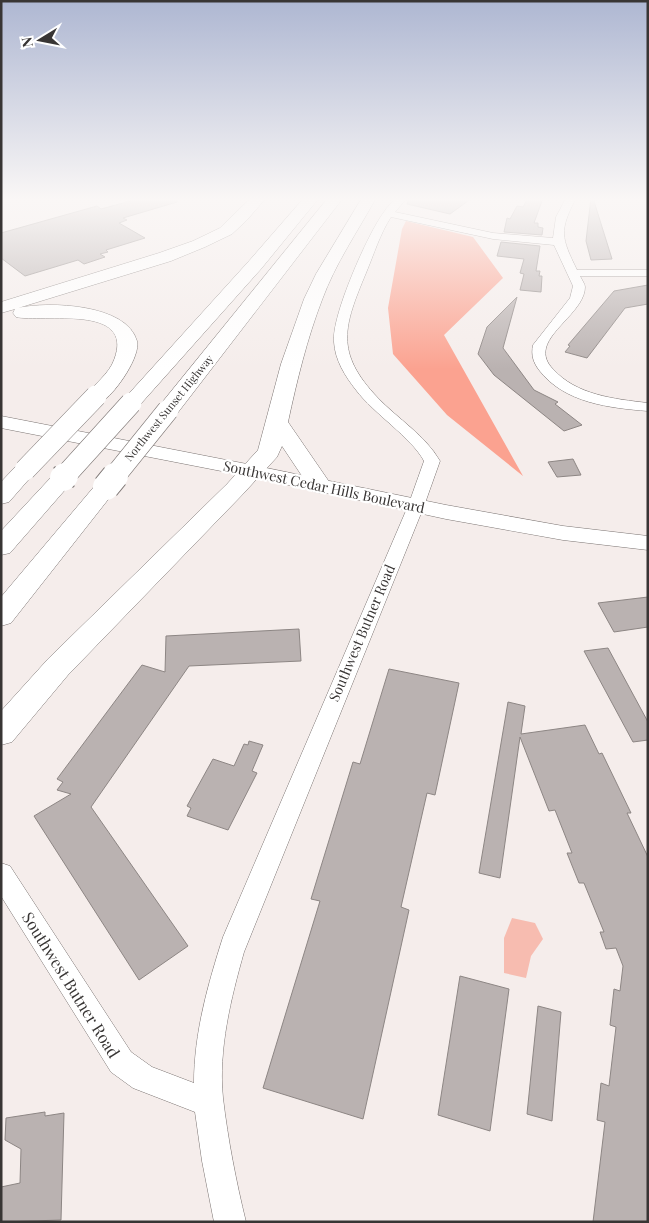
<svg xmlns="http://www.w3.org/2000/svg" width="649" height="1223" font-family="'Playfair Display',serif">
<rect width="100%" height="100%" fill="#f5edeb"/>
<path fill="#fba290" d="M406,221L473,237L503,278L444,335L523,476L447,415L393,354L388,308L402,229Z"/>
<path fill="#f7bcb0" d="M512,918L535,923L543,939L531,956L526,978L504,973V938Z"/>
<g fill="#bab2b1" stroke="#8d8684">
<path d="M141,198H176L177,202L123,218L127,220L119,223L145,238L106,250L108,252L100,254L105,257L84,264L78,260L25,276L1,258V233L97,206L101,209Z"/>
<path d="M409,198H472L450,214L407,204Z"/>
<path d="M528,198H543L534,223H538V227L543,228L542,235L504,232L507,218L510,219L517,206L523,207Z"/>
<path d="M591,198H593L612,259L591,260L586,241Z"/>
<path d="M501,242L540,246L536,271H540L539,276H542L541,292L520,290L524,274L520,273L524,259L497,256Z"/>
<path d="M648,285V304L625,308L587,358L565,352L570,346L568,345L614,291Z"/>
<path d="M517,297L503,348L534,390L558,402L555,404L582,425L564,431L494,375L478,354L487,327Z"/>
<path d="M573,459L581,475L557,477L548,462Z"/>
<path d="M648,597V627L614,632L598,603Z"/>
<path d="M299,629L301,661L189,666L91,807L188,946L139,980L34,816L71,794L57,790L63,782L57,779L142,665L165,672L166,636Z"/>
<path d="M608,648L648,722V740L633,742L584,651Z"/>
<path d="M389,669L459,683L435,795L427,793L401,907L409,910L363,1119L263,1088L320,901L311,899L353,762L360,764Z"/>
<path d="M508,702L525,706L521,734L585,725L599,754L602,753L631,813H627L648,857V1222H593L605,1122L597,1120L601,1083L609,1086L616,1027L610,1025L614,989L620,991L623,966L616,948L606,949L600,932H604L584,883H579L567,853H572L555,810L549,811L520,737L500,878L479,873Z"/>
<path d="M249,741L263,745L252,771L257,773L228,830L187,816L191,808L187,806L213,759L234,766L244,744L248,745Z"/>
<path d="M460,976L509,989L490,1131L438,1115Z"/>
<path d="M538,1006L561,1012L552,1121L527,1114Z"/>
<path d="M45,1112V1116L64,1113L61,1220L1,1222V1187L20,1183L21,1149L5,1140L6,1118Z"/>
</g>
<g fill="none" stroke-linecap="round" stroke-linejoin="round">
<defs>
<path id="minor" d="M396,198H407L395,212L493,233L553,238L556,217L566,198H576C559,231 561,237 577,270H648V276H580C582,280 585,284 585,287C585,309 551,328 546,348C544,356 547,363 553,369C576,395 614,399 648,403V411C610,408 564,403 539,370C533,362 531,355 533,345L570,298L573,286L554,245L493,239L391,217C380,234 374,254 366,273C344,326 334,352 378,398C398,419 425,435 440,461L424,506L244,952C231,998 218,1050 223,1098C228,1140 236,1181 246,1222H214L202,1161L195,1112L133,1088L111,1072L1,896V863L10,866L131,1052L152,1067L194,1083C194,1033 208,984 223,937L408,506L424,461C411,437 374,414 356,390C345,376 335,360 334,342C331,317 368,233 384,212C387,207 392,202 396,198Z"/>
<path id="major" d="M1,416L252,465L446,505L563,526L648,536V550L563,540L446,519L252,477L1,428Z"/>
<g id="highway">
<path d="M251,198H266L247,220L232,234L205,247L171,261L18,308C49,301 127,304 137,341C141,356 116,392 104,400C99,403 94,402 89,400L86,396C94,384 109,374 114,360C136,303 42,323 16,317L13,313L15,309L1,313V302L159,253L193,241L220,228Z"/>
<path d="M304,198H319L261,269L138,407L131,409L124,407L120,403L124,399L249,261Z"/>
<path d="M328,198H343L176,415L168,416L160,415L157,410L160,405Z"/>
<path d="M362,198H376C358,231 335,264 322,300C307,339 297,380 288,422L332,486L328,491L320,493L312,491L282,446L277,457L243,494L68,675L12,742L1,745V711L48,659L227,484L258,450L281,364L304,299L316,274Z"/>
<path d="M25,463L33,465L37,470L9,502L1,504V482L17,465Z"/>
<path d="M63,471L71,473L75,478L71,483L10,553L1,555V531L55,473Z"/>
<path d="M106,480L114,482L118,487L114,492L11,623L1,626V597L98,482Z"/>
</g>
</defs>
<use href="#minor" stroke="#7b7472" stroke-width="1"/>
<use href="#major" stroke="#7b7472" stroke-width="1"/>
<use href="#highway" stroke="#7b7472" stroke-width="1"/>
<use href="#minor" fill="#fff" fill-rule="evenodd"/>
<use href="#major" fill="#fff" fill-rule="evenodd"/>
<use href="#highway" fill="#fff" fill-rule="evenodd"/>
<defs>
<g id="highway-bridge-far1">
<path d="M25,470L96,396"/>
<path d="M64,477L131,403"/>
<path d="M114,477L168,410"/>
</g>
<g id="highway-bridge">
<path d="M63,478L65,476"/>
<path d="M106,487L115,476"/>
</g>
</defs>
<use href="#highway-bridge-far1" stroke="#7b7472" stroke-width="22" stroke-linecap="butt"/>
<use href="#highway-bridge" stroke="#7b7472" stroke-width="28" stroke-linecap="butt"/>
<use href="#highway-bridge-far1" stroke="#fff" stroke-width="21"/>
<use href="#highway-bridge" stroke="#fff" stroke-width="26"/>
</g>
<linearGradient id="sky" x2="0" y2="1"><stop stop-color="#aeb7d2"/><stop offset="0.54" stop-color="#faf7f6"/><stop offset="1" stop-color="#faf7f6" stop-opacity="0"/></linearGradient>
<rect width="649" height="369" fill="url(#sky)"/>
<g text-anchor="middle" stroke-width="4.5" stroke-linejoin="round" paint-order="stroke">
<g font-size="11" fill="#383534" stroke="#fff">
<text transform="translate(169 408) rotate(-51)" y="4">Northwest Sunset Highway</text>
</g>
<g font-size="14" fill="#383534" stroke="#fff">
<text transform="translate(324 487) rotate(12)" y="5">Southwest Cedar Hills Boulevard</text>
<text transform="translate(362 633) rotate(-67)" y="5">Southwest Butner Road</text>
</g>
<g font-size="16" fill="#383534" stroke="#fff">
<text transform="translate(71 985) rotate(58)" y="6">Southwest Butner Road</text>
</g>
</g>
<rect width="649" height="1223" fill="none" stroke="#383534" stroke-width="5"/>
<g transform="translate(40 40) rotate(260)" stroke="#ffffff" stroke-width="4" paint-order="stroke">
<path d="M0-4L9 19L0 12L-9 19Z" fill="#383534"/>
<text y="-8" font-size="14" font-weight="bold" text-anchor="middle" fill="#383534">N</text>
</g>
</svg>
